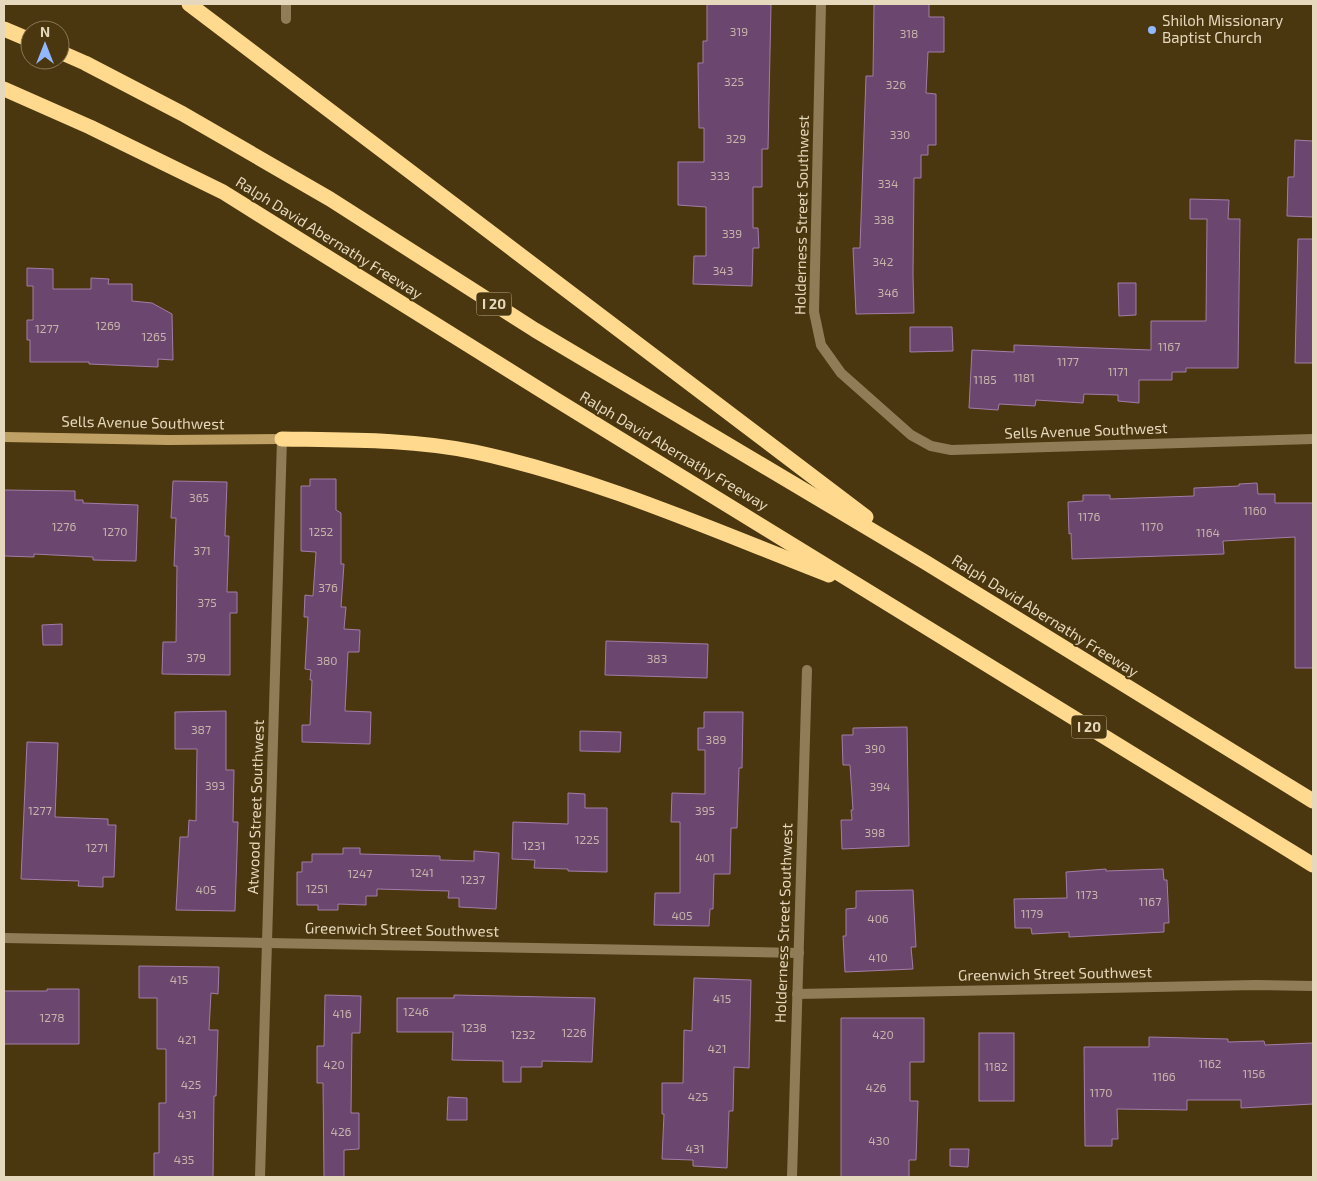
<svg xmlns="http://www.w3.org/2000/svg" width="1317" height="1181" font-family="'Exo 2',sans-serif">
<rect width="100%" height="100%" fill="#4a370f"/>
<g fill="#6b476f" stroke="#a27ca7">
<path d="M707,4H771L768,149H762V187H753V228H758L759,248H753L752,286L693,284L694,256H706V207L678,205V162H704V128H699L698,63H703V41H707Z"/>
<path d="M874,4H929V17H944V52H928L926,93L936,94V145H928V155H921V178H914L913,275L914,313L856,314L853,248H860L866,76H873Z"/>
<path d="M1295,140L1313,141V217L1287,216L1288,177H1294Z"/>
<path d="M1190,199L1229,200L1228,219H1240L1238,368H1186V372H1172V380H1139V403L1118,401V395L1084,394L1083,403L1036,400L1035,406L999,404L998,410L969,408L972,350L1014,352V345L1151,350V321H1206L1207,219H1190Z"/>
<path d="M1298,239H1313V363H1295Z"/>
<path d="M27,268L53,269V289H91V278L109,279L108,284H132V301L152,303L172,314L173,360L158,359V367L89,364V362H30V340H27V320H33V286H27Z"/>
<path d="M1118,283H1136V315L1119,316Z"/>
<path d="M910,327H952L953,351L910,352Z"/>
<path d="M310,479H336V510L341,513V564H344L341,607H346L344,629L360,630L359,652H348L345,711L371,712L370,744L302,742V725H310L312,680H310L311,670L305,669L308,617H304L305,595L313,596L316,552L301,551V486H310Z"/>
<path d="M173,481L227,482L225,536H229L227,592H237V613H230V675L162,674L163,642H176L177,566H174L176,518H171Z"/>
<path d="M1257,483L1258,494H1275V503H1313V668H1295V537L1223,541L1224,554L1072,559L1071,533L1069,534L1068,502L1083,501V495H1110V499L1194,496V488L1239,486V484Z"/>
<path d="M4,490L75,491V500H83V503L138,505L136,561L93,560V557L34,554V557L4,556Z"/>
<path d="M62,624V645H43L42,625Z"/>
<path d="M606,641L708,644L707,678L605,675Z"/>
<path d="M226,711V770H234L233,822H238L235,911L176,910L180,837H188L189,820L196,821L197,749H175V712Z"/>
<path d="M704,712H743L742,768H739L737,828H731L730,874H714L713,909H710L709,926L654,925L655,893H680V822H671L672,793L705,794V750H698V728H704Z"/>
<path d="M907,727L909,846L842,849L841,820H852L851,810H853L850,765H843L842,735H853V728Z"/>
<path d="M580,731L621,732L620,752L580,751Z"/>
<path d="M27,742L58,743L55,817L108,819V825H116L114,877H103V887L78,886L79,881L21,879Z"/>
<path d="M568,793L585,794V808H607V872L568,871V869L534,868L535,860L512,859L513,822L568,824Z"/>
<path d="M343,848H360V854L440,856V860L474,861V851L499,853L496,909L459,907V898H448L449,891L377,889V896H366V905L338,904V910H318V905H297V872H302V862H312V854H343Z"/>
<path d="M1106,869V871L1163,869L1164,880H1167L1169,923H1164V932L1069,937V932L1032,934L1031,928H1015L1014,899L1067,898L1066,872Z"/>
<path d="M913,890L916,947H911L913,969L845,972L843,936H846V909L856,908V891Z"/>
<path d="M139,966L219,967L218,994L211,993L209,1030H218L216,1096H214L213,1177H154V1153H159V1103H166V1049H157V998H139Z"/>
<path d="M694,978L751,980L749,1068L734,1067L733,1111H729L727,1168L693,1166V1160L662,1159L664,1114H662V1083H683L684,1030L692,1031Z"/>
<path d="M47,989H79V1044H4V991H47Z"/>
<path d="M325,995L361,996L360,1033H352L351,1113H359V1149L344,1150V1177H324L323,1083H317V1046H324Z"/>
<path d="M454,995L595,998L592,1062L542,1061V1067H521V1082H503V1061L452,1060L453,1032H397V998H454Z"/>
<path d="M841,1018H924V1062H910V1101H918L916,1160H909V1177H841Z"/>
<rect x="979" y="1033" width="35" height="68"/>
<path d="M1149,1037L1228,1039V1042L1264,1041L1265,1045L1313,1043V1104L1241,1108V1100H1187V1110L1117,1109L1118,1139H1112V1146H1085L1084,1047H1149Z"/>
<path d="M448,1097L467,1098V1120H447Z"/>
<path d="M950,1149H969L968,1167L950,1166Z"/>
</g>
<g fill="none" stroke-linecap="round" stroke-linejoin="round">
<g stroke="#907d58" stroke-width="10">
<path d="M821,4L814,312L821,345L841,373L911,435L931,446L951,450L1313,439"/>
<path d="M286,19V4"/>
<path d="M4,938L799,953"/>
<path d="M797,994L1256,985L1313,986"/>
<path d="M260,1177L282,439"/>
<path d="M792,1177L807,670"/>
</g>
<path stroke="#c0a165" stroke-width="10" d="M4,437L169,440L282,439"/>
<g stroke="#ffd98e" stroke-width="15">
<path d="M189,4L866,517"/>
<path d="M4,29L30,40"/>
<path d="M60,52L85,63L183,114L330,199L535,330L925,562L1313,801"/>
<path d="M4,89L90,127L223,192L555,399L1313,865"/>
<path d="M282,439C347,440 412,439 475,452C597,478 713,530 829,575"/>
</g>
</g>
<circle fill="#93b7fd" stroke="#4a370f" stroke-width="2" cx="1152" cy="30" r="5"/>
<g text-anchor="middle" stroke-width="4" stroke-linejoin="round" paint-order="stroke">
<g font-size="12" fill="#c7b4aa">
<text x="739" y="36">319</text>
<text x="909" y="38">318</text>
<text x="734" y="86">325</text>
<text x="896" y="89">326</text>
<text x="900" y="139">330</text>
<text x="736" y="143">329</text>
<text x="720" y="180">333</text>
<text x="888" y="188">334</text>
<text x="884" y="224">338</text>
<text x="732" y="238">339</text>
<text x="883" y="266">342</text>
<text x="723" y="275">343</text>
<text x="888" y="297">346</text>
<text x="108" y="330">1269</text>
<text x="47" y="333">1277</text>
<text x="154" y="341">1265</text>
<text x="1169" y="351">1167</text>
<text x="1068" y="366">1177</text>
<text x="1118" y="376">1171</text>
<text x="1024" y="382">1181</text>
<text x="985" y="384">1185</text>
<text x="199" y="502">365</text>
<text x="1255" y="515">1160</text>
<text x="1089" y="521">1176</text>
<text x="64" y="531">1276</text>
<text x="1152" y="531">1170</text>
<text x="115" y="536">1270</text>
<text x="321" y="536">1252</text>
<text x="1208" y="537">1164</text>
<text x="202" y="555">371</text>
<text x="328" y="592">376</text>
<text x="207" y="607">375</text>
<text x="196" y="662">379</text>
<text x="657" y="663">383</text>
<text x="327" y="665">380</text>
<text x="201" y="734">387</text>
<text x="716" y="744">389</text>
<text x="875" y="753">390</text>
<text x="215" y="790">393</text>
<text x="880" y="791">394</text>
<text x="40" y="815">1277</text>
<text x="705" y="815">395</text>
<text x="875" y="837">398</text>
<text x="587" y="844">1225</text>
<text x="534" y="850">1231</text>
<text x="97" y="852">1271</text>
<text x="705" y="862">401</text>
<text x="422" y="877">1241</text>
<text x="360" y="878">1247</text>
<text x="473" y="884">1237</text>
<text x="317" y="893">1251</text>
<text x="206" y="894">405</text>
<text x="1087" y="899">1173</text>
<text x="1150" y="906">1167</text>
<text x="1032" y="918">1179</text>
<text x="682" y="920">405</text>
<text x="878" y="923">406</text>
<text x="878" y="962">410</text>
<text x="179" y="984">415</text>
<text x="722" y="1003">415</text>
<text x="416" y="1016">1246</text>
<text x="342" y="1018">416</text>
<text x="52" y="1022">1278</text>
<text x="474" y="1032">1238</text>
<text x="574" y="1037">1226</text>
<text x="523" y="1039">1232</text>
<text x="883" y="1039">420</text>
<text x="187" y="1044">421</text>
<text x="717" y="1053">421</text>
<text x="1210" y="1068">1162</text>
<text x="334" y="1069">420</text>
<text x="996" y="1071">1182</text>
<text x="1254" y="1078">1156</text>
<text x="1164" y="1081">1166</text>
<text x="191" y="1089">425</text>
<text x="876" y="1092">426</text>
<text x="1101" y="1097">1170</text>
<text x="698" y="1101">425</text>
<text x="187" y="1119">431</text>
<text x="341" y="1136">426</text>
<text x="879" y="1145">430</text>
<text x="695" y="1153">431</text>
<text x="184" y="1164">435</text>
</g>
<g fill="#4a370f" stroke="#b7a889" stroke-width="1">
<rect x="476.5" y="292.5" width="35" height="23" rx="4"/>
<rect x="1071.5" y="715.5" width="35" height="23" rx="4"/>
</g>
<g font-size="14" font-weight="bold" fill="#e6d8bd">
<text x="494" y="309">I 20</text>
<text x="1089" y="732">I 20</text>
</g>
<g font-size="15" fill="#e6d8bd" stroke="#4a370f" text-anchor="start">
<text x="1162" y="26">Shiloh Missionary<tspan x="1162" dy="17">Baptist Church</tspan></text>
</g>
<g font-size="15" fill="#e6d8bd" stroke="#4a370f">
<text transform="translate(802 215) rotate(-89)" y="5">Holderness Street Southwest</text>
<text transform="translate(329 238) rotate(32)" y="5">Ralph David Abernathy Freeway</text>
<text transform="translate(143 423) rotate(1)" y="5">Sells Avenue Southwest</text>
<text transform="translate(1086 431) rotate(-2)" y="5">Sells Avenue Southwest</text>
<text transform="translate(674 451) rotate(31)" y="5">Ralph David Abernathy Freeway</text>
<text transform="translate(1045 616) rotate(32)" y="5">Ralph David Abernathy Freeway</text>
<text transform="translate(256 807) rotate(-88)" y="5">Atwood Street Southwest</text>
<text transform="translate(784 923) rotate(-88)" y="5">Holderness Street Southwest</text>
<text transform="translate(402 930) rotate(1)" y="5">Greenwich Street Southwest</text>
<text transform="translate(1055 974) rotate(-1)" y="5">Greenwich Street Southwest</text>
</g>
</g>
<rect width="1317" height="1181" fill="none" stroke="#e6d8bd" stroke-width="10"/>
<g transform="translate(45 45)"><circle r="24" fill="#4a370f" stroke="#887755"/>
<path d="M0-4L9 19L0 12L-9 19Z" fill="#93b7fd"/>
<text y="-8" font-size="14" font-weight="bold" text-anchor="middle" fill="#e6d8bd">N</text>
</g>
</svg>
